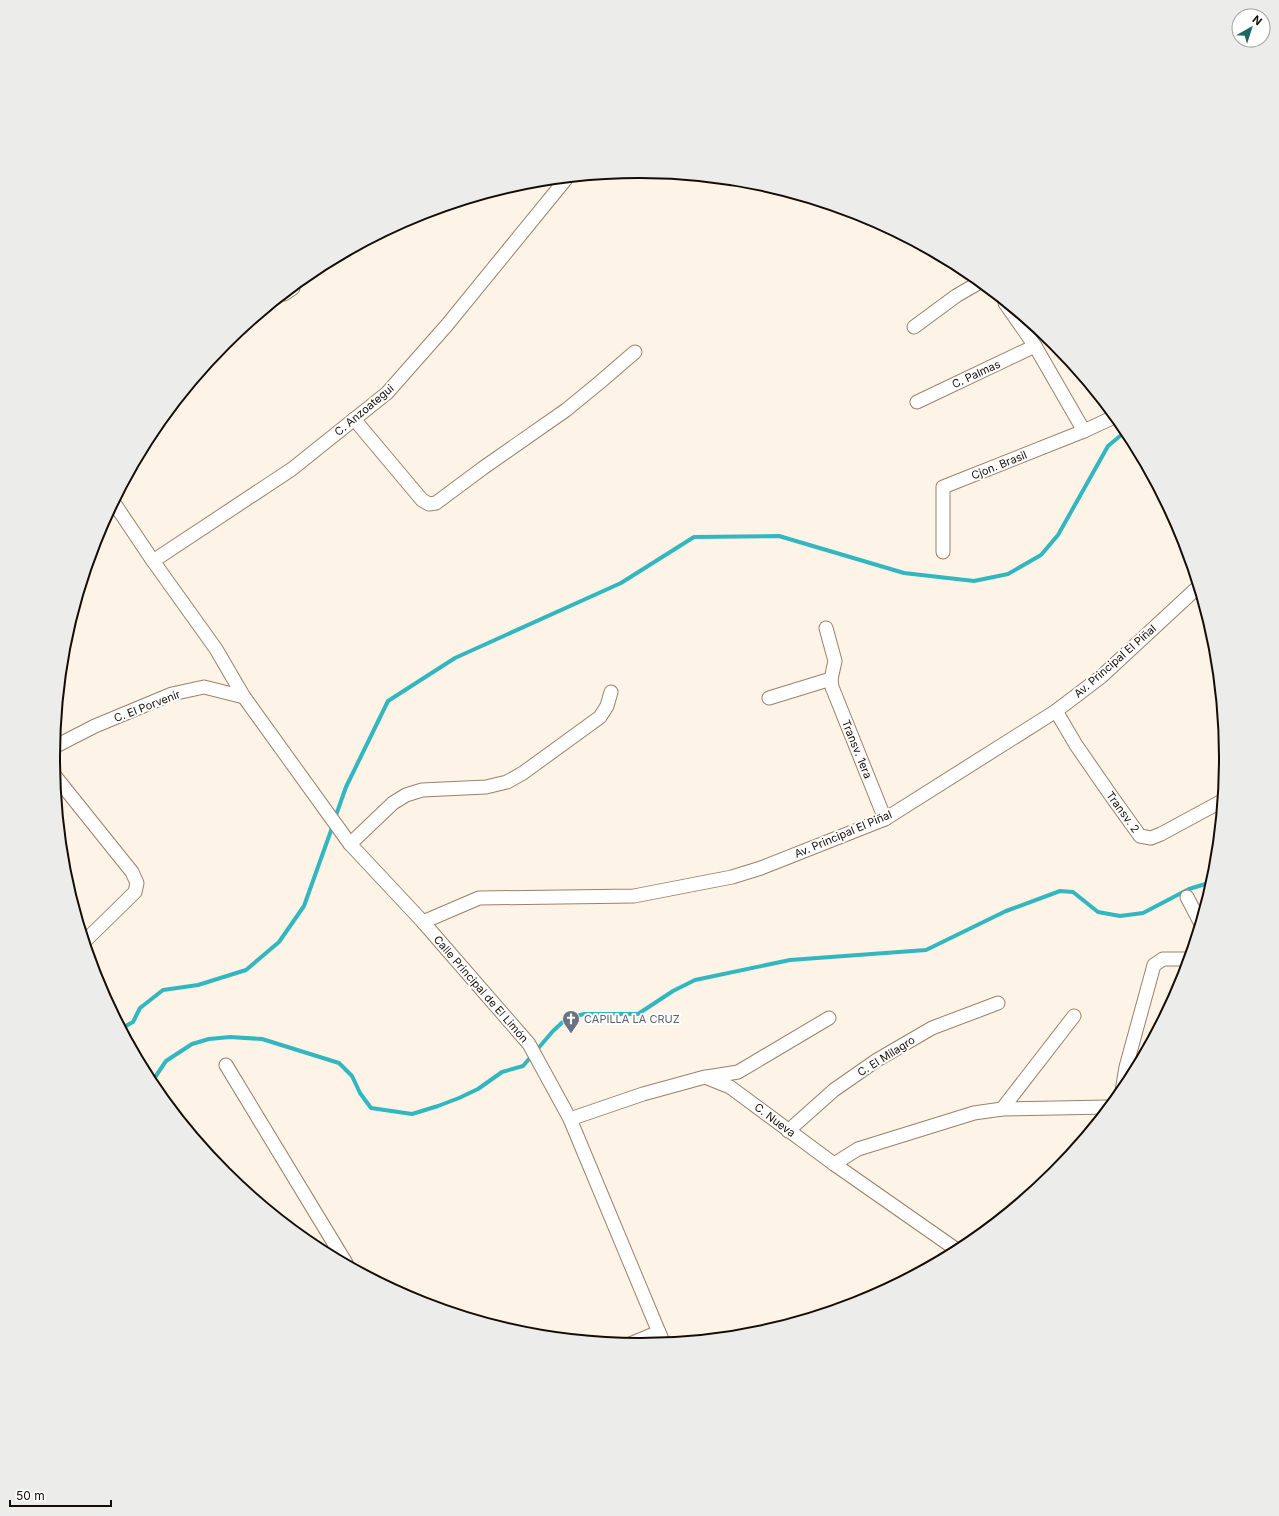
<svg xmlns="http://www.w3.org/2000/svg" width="1279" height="1516" font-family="Inter,sans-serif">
<rect width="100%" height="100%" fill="#fdf3e7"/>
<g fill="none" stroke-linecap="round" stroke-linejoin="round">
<g stroke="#32b7c0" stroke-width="4">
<path d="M335,818L346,787L388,701L455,658L621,583L694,537L779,536L904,573L974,581L1008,574L1041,555L1058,535L1108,446L1126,431"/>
<path d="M122,1028L133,1022L140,1008L163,990L198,985L246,970L279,942L304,906L333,825"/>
<path d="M151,1083L166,1061L192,1044L209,1039L230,1037L262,1039L339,1063L352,1076L360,1093L371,1108L412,1114L438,1106L459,1098L478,1089L502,1072L523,1066L553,1031L566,1019L584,1014H638L673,991L695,980L790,960L926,950L1006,911L1060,891L1073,892L1098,912L1120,916L1143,913L1189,889L1212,882"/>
</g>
<defs>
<g id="street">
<path d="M284,294L293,288"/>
<path d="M1005,303L1035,346L1084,431"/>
<path d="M914,327L956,296L980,282"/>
<path d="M917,402L1035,346"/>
<path d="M354,419L422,500L429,504L436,503L483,468L566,410L599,383L635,352"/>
<path d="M114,503L153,561L216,649L244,697L350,844L423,922L529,1044L570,1119L663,1342"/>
<path d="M943,552V487L1084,431L1114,417"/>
<path d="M153,561L292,469L387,393L447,325L566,179"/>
<path d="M826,628L835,661L831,679L832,687L885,819"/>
<path d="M769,698L831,679"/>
<path d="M1056,711L1076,745L1112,797L1140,836L1151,838L1161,834L1222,801"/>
<path d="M54,747L95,726L172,694L204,687L244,697"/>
<path d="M55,776L132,872L137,883L135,892L85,941"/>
<path d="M350,844L393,803L406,795L422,790L486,787L507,782L523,773L600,717L607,706L611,692"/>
<path d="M1187,897L1200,922"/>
<path d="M423,922L479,898L634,896L732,877L761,868L885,819L1056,711L1102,676L1198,587"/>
<path d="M226,1065L346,1263"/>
<path d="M707,1077L738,1072L829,1018"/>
<path d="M1122,1091L1126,1067L1154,965L1163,959H1188"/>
<path d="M1002,1109L1074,1016"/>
<path d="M570,1119L643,1094L705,1077L730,1087L834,1164L957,1250"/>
<path d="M788,1131L834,1090L877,1060L932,1028L998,1003"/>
<path d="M834,1164L858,1149L974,1113L1002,1109L1108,1107"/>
<path d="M630,1344L659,1332"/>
</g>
</defs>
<use href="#street" stroke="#9a8268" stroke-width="15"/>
<use href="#street" stroke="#fff" stroke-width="13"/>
</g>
<defs>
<symbol id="church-pin" viewBox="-11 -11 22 30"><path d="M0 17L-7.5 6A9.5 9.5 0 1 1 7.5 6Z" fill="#6b7280" stroke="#fff"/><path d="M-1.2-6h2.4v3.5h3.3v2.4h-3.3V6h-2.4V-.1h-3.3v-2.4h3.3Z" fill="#fff"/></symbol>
</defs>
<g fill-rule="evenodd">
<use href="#church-pin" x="561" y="1009" width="20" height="27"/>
</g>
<g text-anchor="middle" stroke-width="4" stroke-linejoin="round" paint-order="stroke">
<g font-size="11" fill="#150d04" stroke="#fff">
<text transform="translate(976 374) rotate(-25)" y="4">C. Palmas</text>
<text transform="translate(364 410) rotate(-40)" y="4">C. Anzoategui</text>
<text transform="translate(999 465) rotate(-22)" y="4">Cjon. Brasil</text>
<text transform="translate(1115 661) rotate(-41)" y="4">Av. Principal El Piñal</text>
<text transform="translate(147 706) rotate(-21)" y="4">C. El Porvenir</text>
<text transform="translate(857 749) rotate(68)" y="4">Transv. 1era</text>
<text transform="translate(1123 812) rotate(54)" y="4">Transv. 2</text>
<text transform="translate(843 834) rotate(-23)" y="4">Av. Principal El Piñal</text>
<text transform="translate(481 989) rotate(49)" y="4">Calle Principal de El Limón</text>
<text transform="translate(886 1056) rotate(-32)" y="4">C. El Milagro</text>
<text transform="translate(775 1120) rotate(37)" y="4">C. Nueva</text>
</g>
<g font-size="11" fill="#5b616d" stroke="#fff" text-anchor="start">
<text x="584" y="1023">CAPILLA LA CRUZ</text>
</g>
</g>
<path d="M0 0H1279V1516H0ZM639 178H640A579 579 0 0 1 1219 757V759A579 579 0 0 1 640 1338H639A579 579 0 0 1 60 759V757A579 579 0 0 1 639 178Z" fill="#ececeb" fill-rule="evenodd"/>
<path fill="none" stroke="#150d04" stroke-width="2" d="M639 178H640A579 579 0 0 1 1219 757V759A579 579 0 0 1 640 1338H639A579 579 0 0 1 60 759V757A579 579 0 0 1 639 178Z"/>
<g transform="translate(1251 28) rotate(39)"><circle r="19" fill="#ffffff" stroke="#a19e9b"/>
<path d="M0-3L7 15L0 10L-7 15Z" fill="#1c6760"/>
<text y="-6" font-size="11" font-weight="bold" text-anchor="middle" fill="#150d04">N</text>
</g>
<path d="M10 1500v6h101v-6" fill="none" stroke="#150d04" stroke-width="2"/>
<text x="16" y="1500" font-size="12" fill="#150d04" stroke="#ffffff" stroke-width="3" paint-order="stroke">50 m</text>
</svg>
